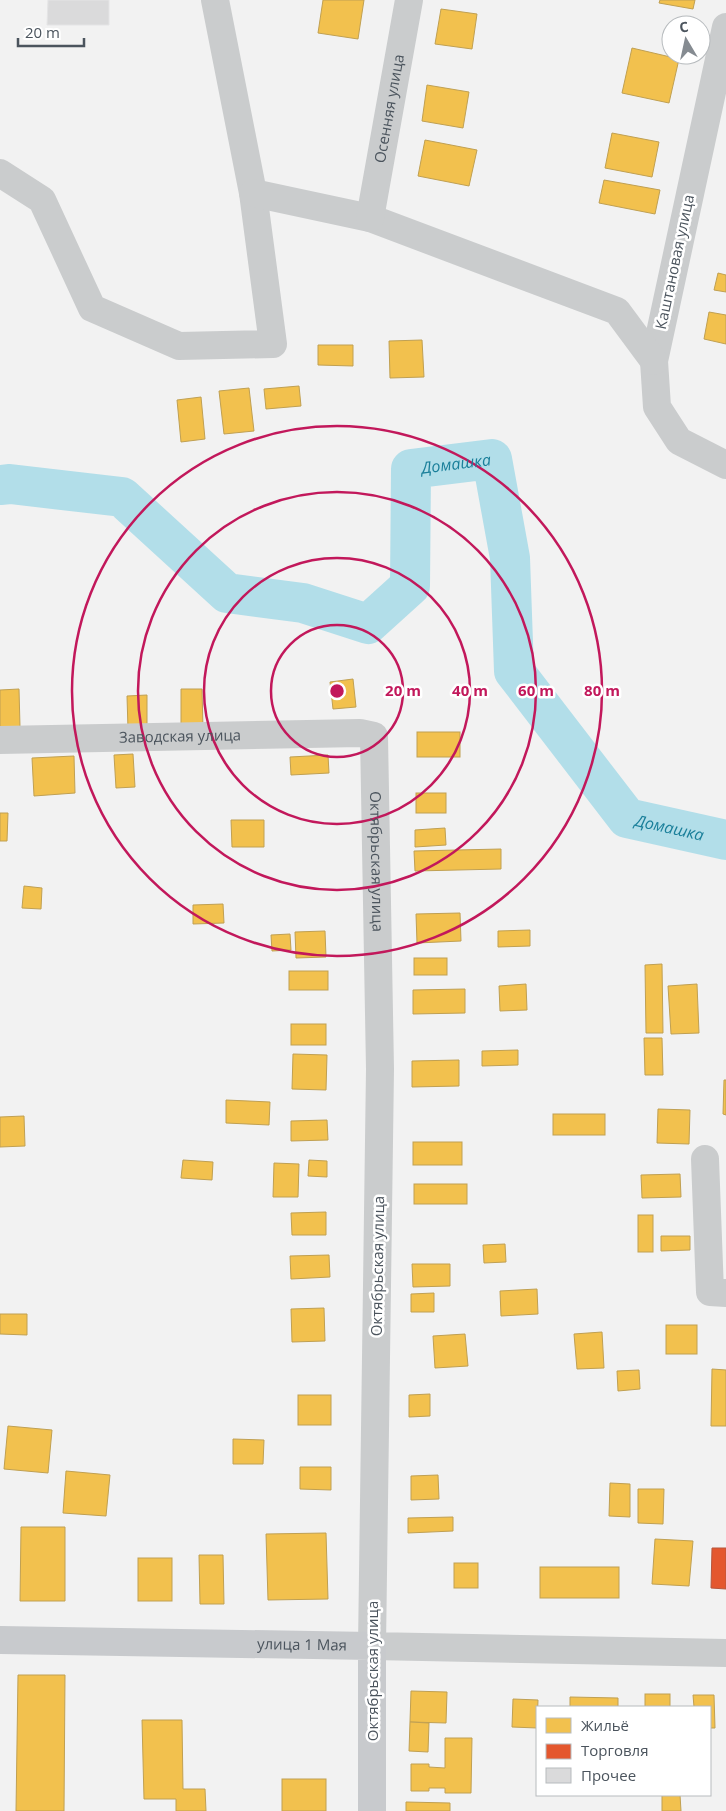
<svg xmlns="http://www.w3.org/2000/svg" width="726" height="1811" font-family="'Open Sans',sans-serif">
<rect width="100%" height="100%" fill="#f2f2f2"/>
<g fill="#f2c14e" stroke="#c0a052">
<path d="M323,0H364L358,39L318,33Z"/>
<path d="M660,0H695L693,9L659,3Z"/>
<path d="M441,9L477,14L472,49L435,44Z"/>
<path d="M632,48L679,59L669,103L622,93Z"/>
<path d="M427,85L469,92L463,128L422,121Z"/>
<path d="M612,133L659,142L652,177L605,168Z"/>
<path d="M425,140L477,150L469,186L418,176Z"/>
<path d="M604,180L660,190L655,214L599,203Z"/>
<path d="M718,273L726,275V292L714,290Z"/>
<path d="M709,312L726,315V344L704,339Z"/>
<path d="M422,340L424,377L390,378L389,341Z"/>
<path d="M318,345H353V366L318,365Z"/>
<path d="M299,386L301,406L266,409L264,389Z"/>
<path d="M249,388L254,431L224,434L219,391Z"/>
<path d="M201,397L205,439L181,442L177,400Z"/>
<path d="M353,679L356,707L333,709L330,682Z"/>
<path d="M19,689L20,727H0V690Z"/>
<path d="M181,689H202L203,729H181Z"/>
<path d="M147,695V729H128L127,696Z"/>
<rect x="417" y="732" width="43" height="25"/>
<path d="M133,754L135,787L116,788L114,755Z"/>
<path d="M328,755L329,773L291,775L290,757Z"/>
<path d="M74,756L75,793L34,796L32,758Z"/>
<rect x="416" y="793" width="30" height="20"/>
<path d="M0,813H8L7,841H0Z"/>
<path d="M231,820H264V847H232Z"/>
<path d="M445,828L446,845L415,847V830Z"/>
<path d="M501,849V869L415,871L414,851Z"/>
<path d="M24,886L42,888L41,909L22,908Z"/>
<path d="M223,904L224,923L193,924V905Z"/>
<path d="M460,913L461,941L417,943L416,914Z"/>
<path d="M530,930V946L498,947V931Z"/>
<path d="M325,931L326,957L296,958L295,932Z"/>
<path d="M290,934L291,950L272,951L271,935Z"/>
<rect x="414" y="958" width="33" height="17"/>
<path d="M662,964L663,1033H646L645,965Z"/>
<rect x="289" y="971" width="39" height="19"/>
<path d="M526,984L527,1010L500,1011L499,986Z"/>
<path d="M697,984L699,1033L671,1034L668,986Z"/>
<path d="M465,989V1013L413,1014V990Z"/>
<rect x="291" y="1024" width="35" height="21"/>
<path d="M644,1038H662L663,1075H645Z"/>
<path d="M518,1050V1065L482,1066V1051Z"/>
<path d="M293,1054L327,1055L326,1090L292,1089Z"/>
<path d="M459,1060V1086L412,1087V1061Z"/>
<path d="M724,1080H726V1115L723,1114Z"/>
<path d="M226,1100L270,1102L269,1125L226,1123Z"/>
<path d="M658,1109L690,1110L689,1144L657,1143Z"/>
<rect x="553" y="1114" width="52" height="21"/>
<path d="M24,1116L25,1146L0,1147V1117Z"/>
<path d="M327,1120L328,1140L291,1141V1121Z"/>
<rect x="413" y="1142" width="49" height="23"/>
<path d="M183,1160L213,1162L212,1180L181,1178Z"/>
<path d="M309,1160L327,1161V1177L308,1176Z"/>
<path d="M274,1163L299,1164L298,1197H273Z"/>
<path d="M680,1174L681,1197L642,1198L641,1175Z"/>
<rect x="414" y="1184" width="53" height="20"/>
<path d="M326,1212V1235H292L291,1213Z"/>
<rect x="638" y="1215" width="15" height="37"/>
<path d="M661,1236H690V1250L661,1251Z"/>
<path d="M505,1244L506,1262L484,1263L483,1245Z"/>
<path d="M329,1255L330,1277L291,1279L290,1256Z"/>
<path d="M412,1264H450V1286L413,1287Z"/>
<path d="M537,1289L538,1314L501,1316L500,1291Z"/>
<path d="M434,1293V1312H411V1294Z"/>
<path d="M324,1308L325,1341L292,1342L291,1309Z"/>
<path d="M0,1314H27V1335L0,1334Z"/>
<rect x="666" y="1325" width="31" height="29"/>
<path d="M602,1332L604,1368L577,1369L574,1334Z"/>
<path d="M465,1334L468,1366L435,1368L433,1336Z"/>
<path d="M712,1369L726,1370V1426H711Z"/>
<path d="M639,1370L640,1389L618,1391L617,1371Z"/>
<path d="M430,1394V1416L409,1417V1395Z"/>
<rect x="298" y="1395" width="33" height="30"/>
<path d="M8,1426L52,1430L48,1473L4,1469Z"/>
<path d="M233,1439L264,1440L263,1464H233Z"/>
<path d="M300,1467H331V1490L300,1489Z"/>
<path d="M66,1471L110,1475L106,1516L63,1513Z"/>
<path d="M438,1475L439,1499L411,1500V1476Z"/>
<path d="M610,1483L630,1484V1517L609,1516Z"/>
<path d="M638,1489H664L663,1524L638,1523Z"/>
<path d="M453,1517V1531L408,1533V1518Z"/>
<path d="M21,1527H65V1601H20Z"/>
<path d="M326,1533L328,1599L268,1600L266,1534Z"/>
<path d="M655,1539L693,1541L689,1586L652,1584Z"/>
<path d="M199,1555H223L224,1604H200Z"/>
<rect x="138" y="1558" width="34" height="43"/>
<rect x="454" y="1563" width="24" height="25"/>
<rect x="540" y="1567" width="79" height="31"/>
<path d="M18,1675H65L64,1811H16Z"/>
<path d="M411,1691L447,1692L446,1723L410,1722Z"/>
<rect x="645" y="1694" width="25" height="13"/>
<path d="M693,1695H714L715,1728H710V1707H694Z"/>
<path d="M570,1697L618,1698V1707H570Z"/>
<path d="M513,1699L538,1700L537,1728L512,1727Z"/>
<path d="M142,1720H182L183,1789H205L206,1811H176V1799H144Z"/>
<path d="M410,1722L429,1723L428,1752L409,1751Z"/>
<path d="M445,1738H472L471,1793H445V1788H429V1791H411V1764H429V1767L445,1768Z"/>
<rect x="282" y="1779" width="44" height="32"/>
<path d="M662,1795H680L681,1811H662Z"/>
<path d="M406,1802L450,1803V1811H406Z"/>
</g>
<path fill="#e4572e" stroke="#b6563c" d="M712,1548H726V1589L711,1588Z"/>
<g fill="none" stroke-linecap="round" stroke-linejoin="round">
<path stroke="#b2dee9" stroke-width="40" id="s1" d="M0,485L10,484L122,497L227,593L303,603L368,624L410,586L411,469L492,459L510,558L514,671L627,818L726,840"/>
</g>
<path fill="#dadadb" stroke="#e4e4e5" d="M48,0H109V25H47Z"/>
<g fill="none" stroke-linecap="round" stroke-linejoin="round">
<g stroke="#cacccd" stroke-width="28">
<path d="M726,27L654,361L657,407L679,441L726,465"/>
<path d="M0,173L42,200L92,308L179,346L273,344L253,193L215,0"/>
<path d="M253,193L370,218L617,311L654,361"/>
<path id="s2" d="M370,218L409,0"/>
<path id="s3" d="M0,740L360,733L374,736L380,1069L372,1646L726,1653"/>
<path d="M705,1159L710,1292L726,1293"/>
</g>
<path stroke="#c8cacd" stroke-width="28" id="s4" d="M0,1640L372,1646V1811"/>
</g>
<g fill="none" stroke="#c2185b" stroke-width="2.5">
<circle cx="337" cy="691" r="66"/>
<circle cx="337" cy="691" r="133"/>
<circle cx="337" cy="691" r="199"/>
<circle cx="337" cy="691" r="265"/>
</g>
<g text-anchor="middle" stroke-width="5" stroke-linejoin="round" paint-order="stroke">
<g font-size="15" fill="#4b545d" stroke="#fff">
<text dy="5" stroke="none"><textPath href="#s2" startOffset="111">Осенняя улица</textPath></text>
<text transform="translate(675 262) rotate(-78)" y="5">Каштановая улица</text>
<text dy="5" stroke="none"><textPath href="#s3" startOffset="180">Заводская улица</textPath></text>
<text dy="5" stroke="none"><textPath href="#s3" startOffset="500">Октябрьская улица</textPath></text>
<text transform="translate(378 1266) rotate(-89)" y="5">Октябрьская улица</text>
<text dy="5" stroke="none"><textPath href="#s4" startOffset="302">улица 1 Мая</textPath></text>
<text transform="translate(373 1671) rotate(-90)" y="5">Октябрьская улица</text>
</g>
<g font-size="16" font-style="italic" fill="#1a7f9a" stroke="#fff">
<text dy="6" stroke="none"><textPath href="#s1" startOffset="629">Домашка</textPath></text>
<text dy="6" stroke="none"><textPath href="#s1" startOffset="1108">Домашка</textPath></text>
</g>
</g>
<circle cx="337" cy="691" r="8" fill="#c2185b" stroke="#fff" stroke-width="2.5"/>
<g font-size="15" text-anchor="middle" font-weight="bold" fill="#c2185b" stroke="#fff" stroke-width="5" stroke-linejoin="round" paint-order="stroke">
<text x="403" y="696">20 m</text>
<text x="470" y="696">40 m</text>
<text x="536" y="696">60 m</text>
<text x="602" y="696">80 m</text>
</g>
<rect x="536" y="1706" width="175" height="90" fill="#ffffff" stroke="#b7bbbe"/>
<rect x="546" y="1718" width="25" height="15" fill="#f2c14e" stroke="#b7bbbe"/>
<text x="581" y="1731" font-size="15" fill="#4b545d">Жильё</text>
<rect x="546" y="1744" width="25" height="15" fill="#e4572e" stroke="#b7bbbe"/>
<text x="581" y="1756" font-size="15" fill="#4b545d">Торговля</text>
<rect x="546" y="1768" width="25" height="15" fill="#dadadb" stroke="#b7bbbe"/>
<text x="581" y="1781" font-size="15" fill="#4b545d">Прочее</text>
<g transform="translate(686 40) rotate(351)"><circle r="24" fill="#ffffff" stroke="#b7bbbe"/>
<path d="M0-4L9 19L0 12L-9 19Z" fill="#858b91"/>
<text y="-8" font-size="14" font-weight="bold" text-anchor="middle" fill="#4b545d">С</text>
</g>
<path d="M18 38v8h66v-8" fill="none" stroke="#4b545d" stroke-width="2.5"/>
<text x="25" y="38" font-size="15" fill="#4b545d" stroke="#ffffff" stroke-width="4" paint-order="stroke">20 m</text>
</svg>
